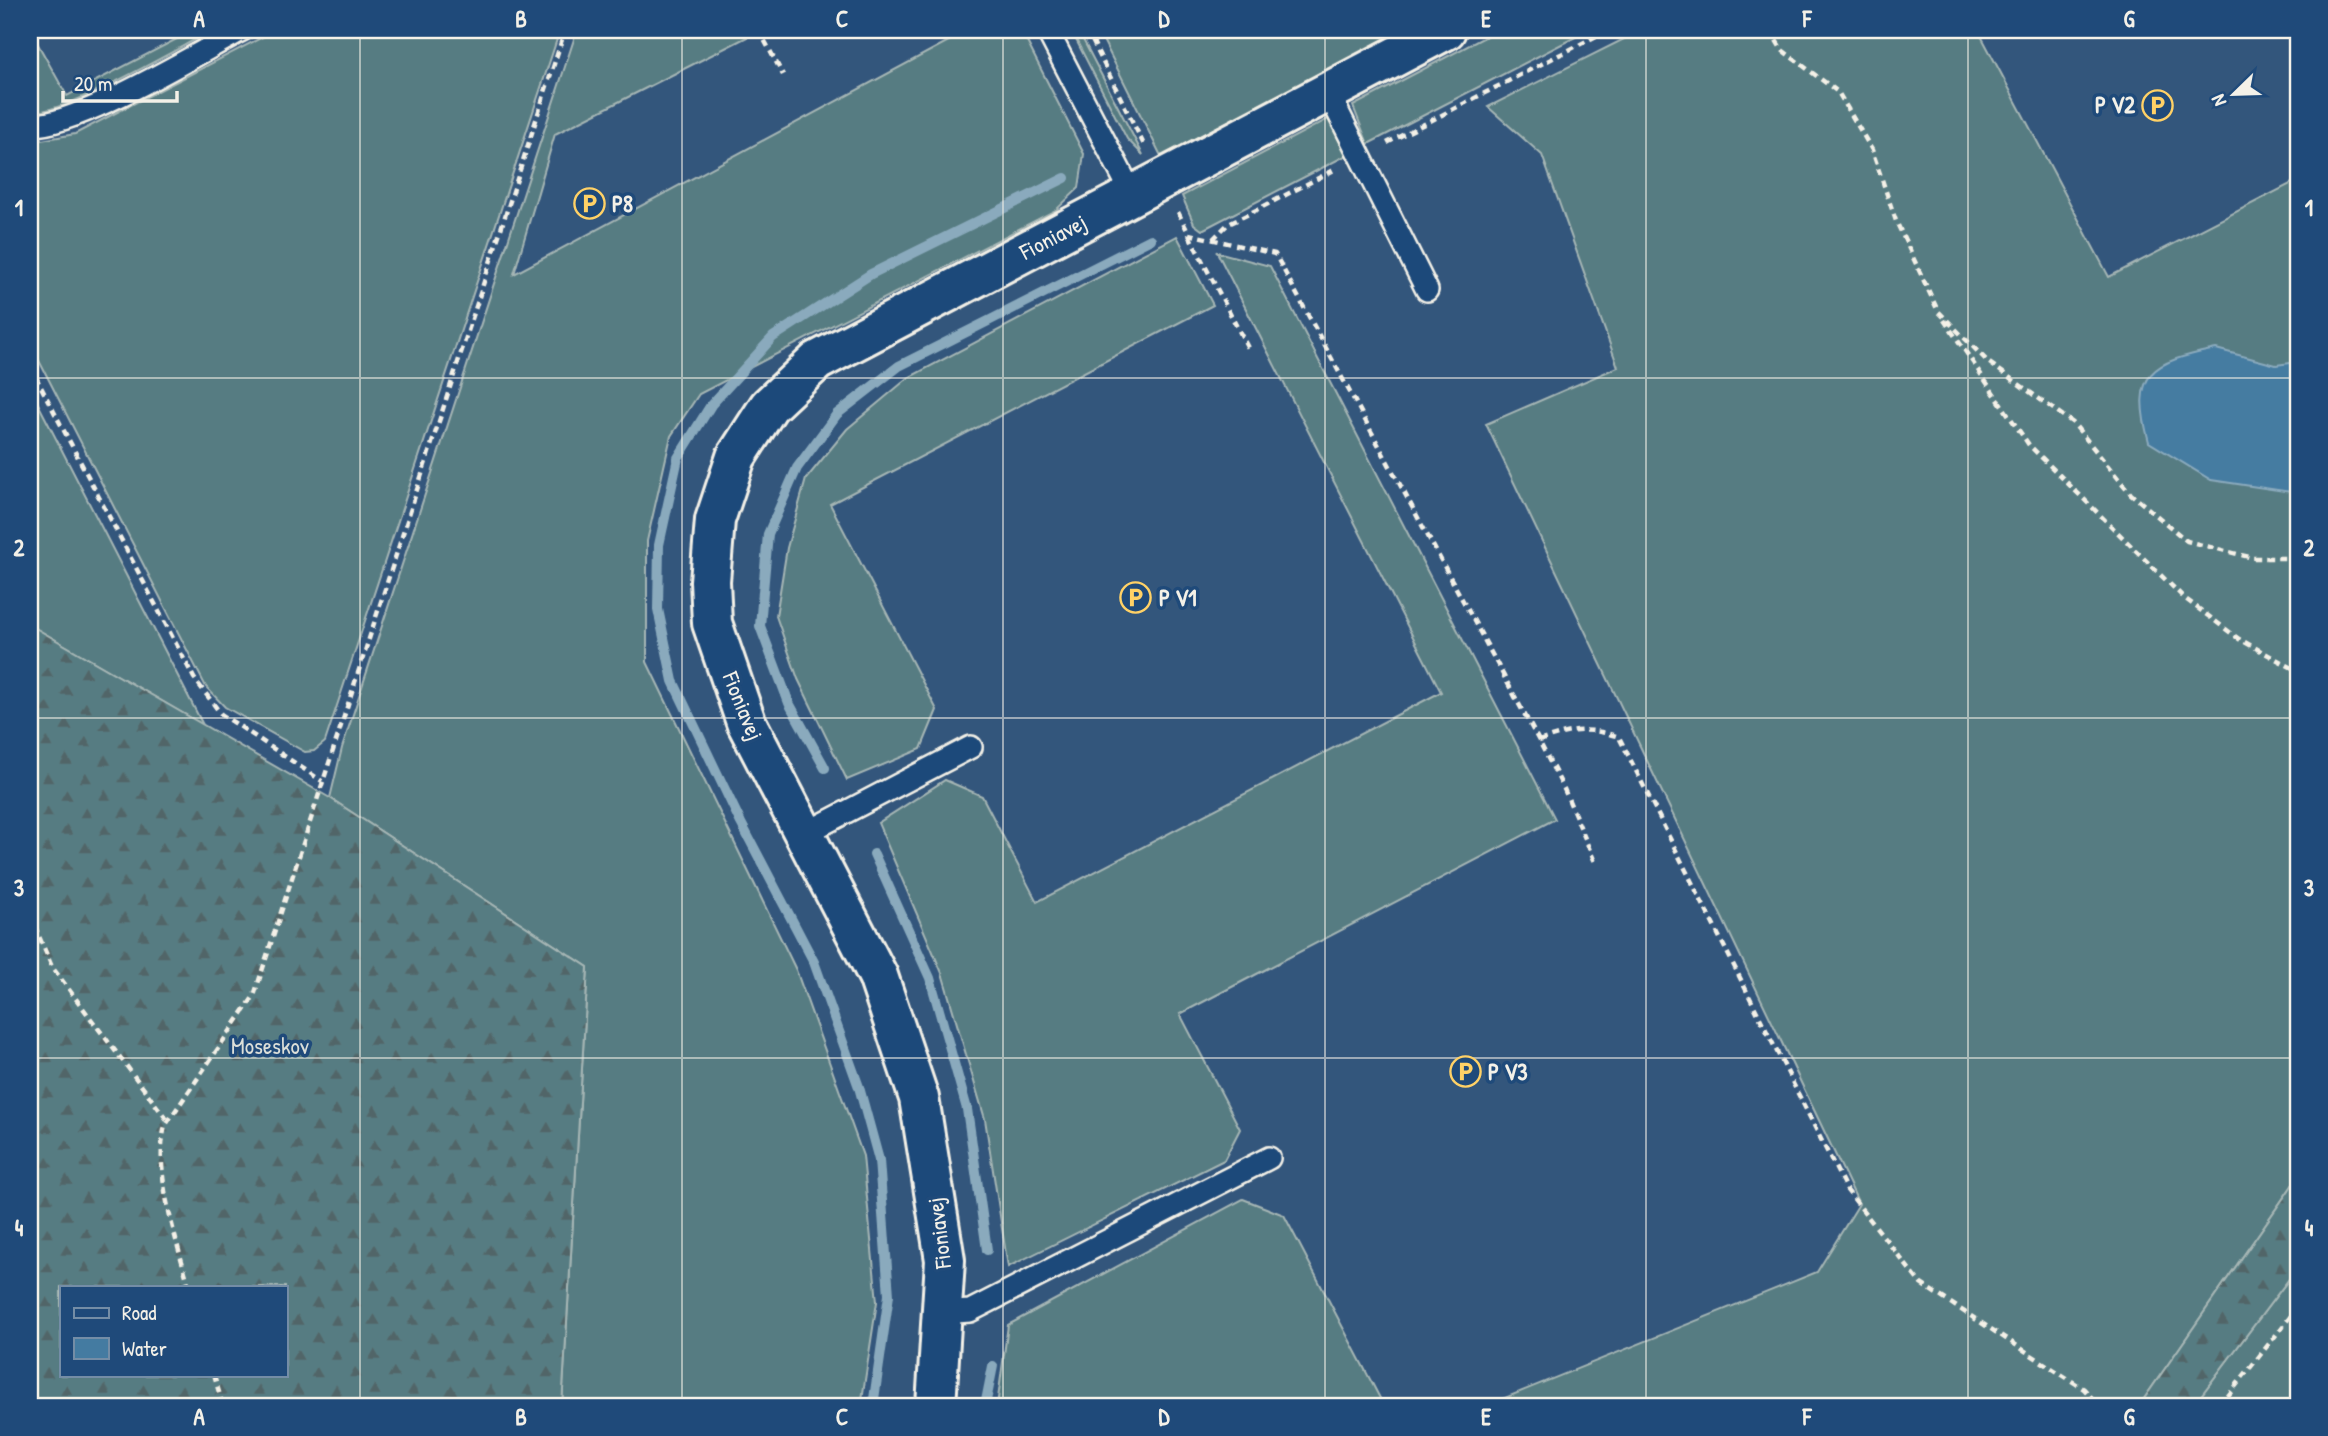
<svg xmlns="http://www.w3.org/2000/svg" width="2328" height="1436" font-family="'Patrick Hand',sans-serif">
<defs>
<pattern id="forest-firs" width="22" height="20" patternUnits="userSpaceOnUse" patternTransform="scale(1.75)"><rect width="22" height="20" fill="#577c82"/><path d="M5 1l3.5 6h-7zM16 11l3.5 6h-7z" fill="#516567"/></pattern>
</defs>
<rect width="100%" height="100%" fill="#33567c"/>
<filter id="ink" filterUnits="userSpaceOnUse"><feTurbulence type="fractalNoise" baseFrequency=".0143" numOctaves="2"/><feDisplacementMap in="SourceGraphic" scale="14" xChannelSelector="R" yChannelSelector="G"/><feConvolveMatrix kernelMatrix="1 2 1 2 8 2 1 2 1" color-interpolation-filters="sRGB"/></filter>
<g filter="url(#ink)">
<g fill="#577c82" stroke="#a6b6b5" stroke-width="2">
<path d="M30,30L67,96L194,30H213C174,50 67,114 30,112Z"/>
<path d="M276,30H560L325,742L314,751L305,752L225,707L206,687L30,343V142L75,134Z"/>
<path d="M577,30H751L753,34L555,134L514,274L969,30H1021L1084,154L1079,188L1056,210L699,394L671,436L647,541V662L796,970L863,1156L877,1302L861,1406H562L588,967L330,798L342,748Z"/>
<path d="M1071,30H1078L1143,155L1127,139Z"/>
<path d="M1098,30H1406L1161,156Z"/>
<path d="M1498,30H1589L1368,144L1353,106Z"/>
<path d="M1642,30H1978L2109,277L2298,180V1177L2139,1406H1485L1817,1272L1859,1204L1486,424L1618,367L1542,155L1488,107Z"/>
<path d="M1328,119L1347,155L1202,230L1194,224L1182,196Z"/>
<path d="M1177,236L1213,305L830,504L937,710L921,749L847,780L798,679L776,616L787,548L806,479L847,429L908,378Z"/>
<path d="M1217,252L1270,266L1555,819L1180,1014L1240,1129L1224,1160L1008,1267L985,1119L942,973L878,823L945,780L982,796L1037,902L1441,692Z"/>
<path d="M30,388L203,725L30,625Z"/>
<path d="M1243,1199L1284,1215L1384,1406H997L1008,1325Z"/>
<path d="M2298,1267V1406H2193Z"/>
</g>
<g fill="url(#forest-firs)" stroke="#a6b6b5" stroke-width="2" fill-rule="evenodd">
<path d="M30,625L330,798L588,967L562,1406H30ZM61,1287H285V1375H61Z"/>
<path d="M2298,1177V1267L2193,1406H2139Z"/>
</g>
<path fill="#447ba1" stroke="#8aaabd" stroke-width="2" d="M2216,349L2276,365L2298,362V493L2211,480L2149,442C2130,373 2151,362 2216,349Z"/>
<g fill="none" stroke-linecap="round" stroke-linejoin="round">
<g stroke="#8aaabd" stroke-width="10">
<path d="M825,768L789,703L760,626L768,534L797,468L837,414L899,366L1151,239"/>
<path d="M874,854L930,978L967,1109L987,1250"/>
<path d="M873,1406L889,1295L879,1160L859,1087L814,962L741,823L673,681L658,609L659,545L678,458L711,405L773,337L871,274L1065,178"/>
<path d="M985,1406L993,1366"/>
</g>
<defs>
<g id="lane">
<path d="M1047,30L1132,194"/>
<path d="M1328,92L1427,290"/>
<path d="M30,125C75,128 196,54 242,30"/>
<path d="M804,834L971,747"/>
<path d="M942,1313L970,1311L1269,1158"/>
</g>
<g id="street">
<path id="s1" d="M936,1406L945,1260L919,1098L878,976L746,722L712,623L710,581L715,520L736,457L769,406L817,361L1446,30"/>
</g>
</defs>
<use href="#lane" stroke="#f4f1e8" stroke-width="26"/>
<use href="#street" stroke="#f4f1e8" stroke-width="44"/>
<g stroke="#f4f1e8" stroke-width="4.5" stroke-dasharray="7 5" stroke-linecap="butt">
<path d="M759,30L783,75"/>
<path d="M1087,30L1144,145"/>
<path d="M1770,30L1782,50L1838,92L1872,150L1896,221L1938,311L1988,362L2073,423L2131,494L2187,541L2253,558H2298"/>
<path d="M1387,143L1608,30"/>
<path d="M1178,212L1189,234L1275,254L1539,741L1564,789L1595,862"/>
<path d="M1189,235L1248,348"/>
<path d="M1213,239L1227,225L1336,169"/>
<path d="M1944,320L2029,445L2183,597L2239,639L2298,671"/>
<path d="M30,366L194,678L221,714L322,781"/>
<path d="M1539,741C1571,730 1587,726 1619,737L1846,1189L1921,1284L2084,1389L2099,1406"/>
<path d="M30,915L52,967L168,1121"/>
<path d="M189,1287C177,1241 153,1173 165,1126L254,996L565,30"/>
<path d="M214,1375L223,1406"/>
<path d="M2220,1406L2298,1307"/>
</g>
<use href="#lane" stroke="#1f4a7a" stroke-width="21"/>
<use href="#street" stroke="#1f4a7a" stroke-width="38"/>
</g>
</g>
<path fill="none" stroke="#f4f1e8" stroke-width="2" stroke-opacity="0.55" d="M360,30V1406M682,30V1406M1003,30V1406M1325,30V1406M1646,30V1406M1968,30V1406M30,378H2298M30,718H2298M30,1058H2298"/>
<defs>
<symbol id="parking-ring" viewBox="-11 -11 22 22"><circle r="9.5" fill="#1f4a7a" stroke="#ffd166" stroke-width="1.5"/><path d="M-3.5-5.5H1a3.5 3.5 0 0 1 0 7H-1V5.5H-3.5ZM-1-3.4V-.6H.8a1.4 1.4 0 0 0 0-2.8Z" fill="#ffd166"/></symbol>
</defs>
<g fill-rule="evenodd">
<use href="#parking-ring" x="2140" y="88" width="35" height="35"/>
<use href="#parking-ring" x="572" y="186" width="35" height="35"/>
<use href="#parking-ring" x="1118" y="580" width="35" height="35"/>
<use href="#parking-ring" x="1448" y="1054" width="35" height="35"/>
</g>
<g text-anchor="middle" stroke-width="7" stroke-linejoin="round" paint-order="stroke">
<g font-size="23" font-weight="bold" fill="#f4f1e8" stroke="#1f4a7a" text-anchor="start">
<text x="2135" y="113" text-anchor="end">P V2</text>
<text x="612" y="212">P8</text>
<text x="1159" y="606">P V1</text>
<text x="1488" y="1080">P V3</text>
</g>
<g font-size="23" fill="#f4f1e8" stroke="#1f4a7a">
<text dy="8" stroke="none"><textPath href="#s1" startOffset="1393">Fioniavej</textPath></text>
<text transform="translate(743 706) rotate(68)" y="8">Fioniavej</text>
<text transform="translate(939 1233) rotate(-97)" y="8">Fioniavej</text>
</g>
<g font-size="23" fill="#dcdfd9" stroke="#1f4a7a">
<text x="270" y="1054">Moseskov</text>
</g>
</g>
<rect width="2328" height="1436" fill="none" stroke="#1f4a7a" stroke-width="77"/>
<rect x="60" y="1286" width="228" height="91" fill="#1f4a7a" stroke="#748da6" stroke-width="2"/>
<rect x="74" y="1308" width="35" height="10" fill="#1f4a7a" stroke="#748da6" stroke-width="2"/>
<text x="122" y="1320" font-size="21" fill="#f4f1e8">Road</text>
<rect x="74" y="1338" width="35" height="21" fill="#447ba1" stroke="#748da6" stroke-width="2"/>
<text x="122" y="1356" font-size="21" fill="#f4f1e8">Water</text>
<g transform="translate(2234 94) rotate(247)" stroke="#1f4a7a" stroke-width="5" paint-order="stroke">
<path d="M0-5L12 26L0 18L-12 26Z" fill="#f4f1e8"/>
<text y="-10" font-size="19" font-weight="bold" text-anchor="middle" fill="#f4f1e8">N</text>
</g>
<path d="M63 91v10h114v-10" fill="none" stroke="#f4f1e8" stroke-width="3.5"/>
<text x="74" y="91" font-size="21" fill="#f4f1e8" stroke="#1f4a7a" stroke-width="5" paint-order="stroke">20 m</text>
<rect x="38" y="38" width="2252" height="1360" fill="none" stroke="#f4f1e8" stroke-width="2.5"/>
<g font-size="23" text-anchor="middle" font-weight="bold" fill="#f4f1e8">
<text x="199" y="27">A</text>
<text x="521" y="27">B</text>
<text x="842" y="27">C</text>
<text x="1164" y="27">D</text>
<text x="1486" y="27">E</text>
<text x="1807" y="27">F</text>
<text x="2129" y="27">G</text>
<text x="19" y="216">1</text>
<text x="2309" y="216">1</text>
<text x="19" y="556">2</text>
<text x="2309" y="556">2</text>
<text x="19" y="896">3</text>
<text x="2309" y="896">3</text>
<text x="19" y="1236">4</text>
<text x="2309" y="1236">4</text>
<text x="199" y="1425">A</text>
<text x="521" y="1425">B</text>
<text x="842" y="1425">C</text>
<text x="1164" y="1425">D</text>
<text x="1486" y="1425">E</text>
<text x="1807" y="1425">F</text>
<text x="2129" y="1425">G</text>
</g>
</svg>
